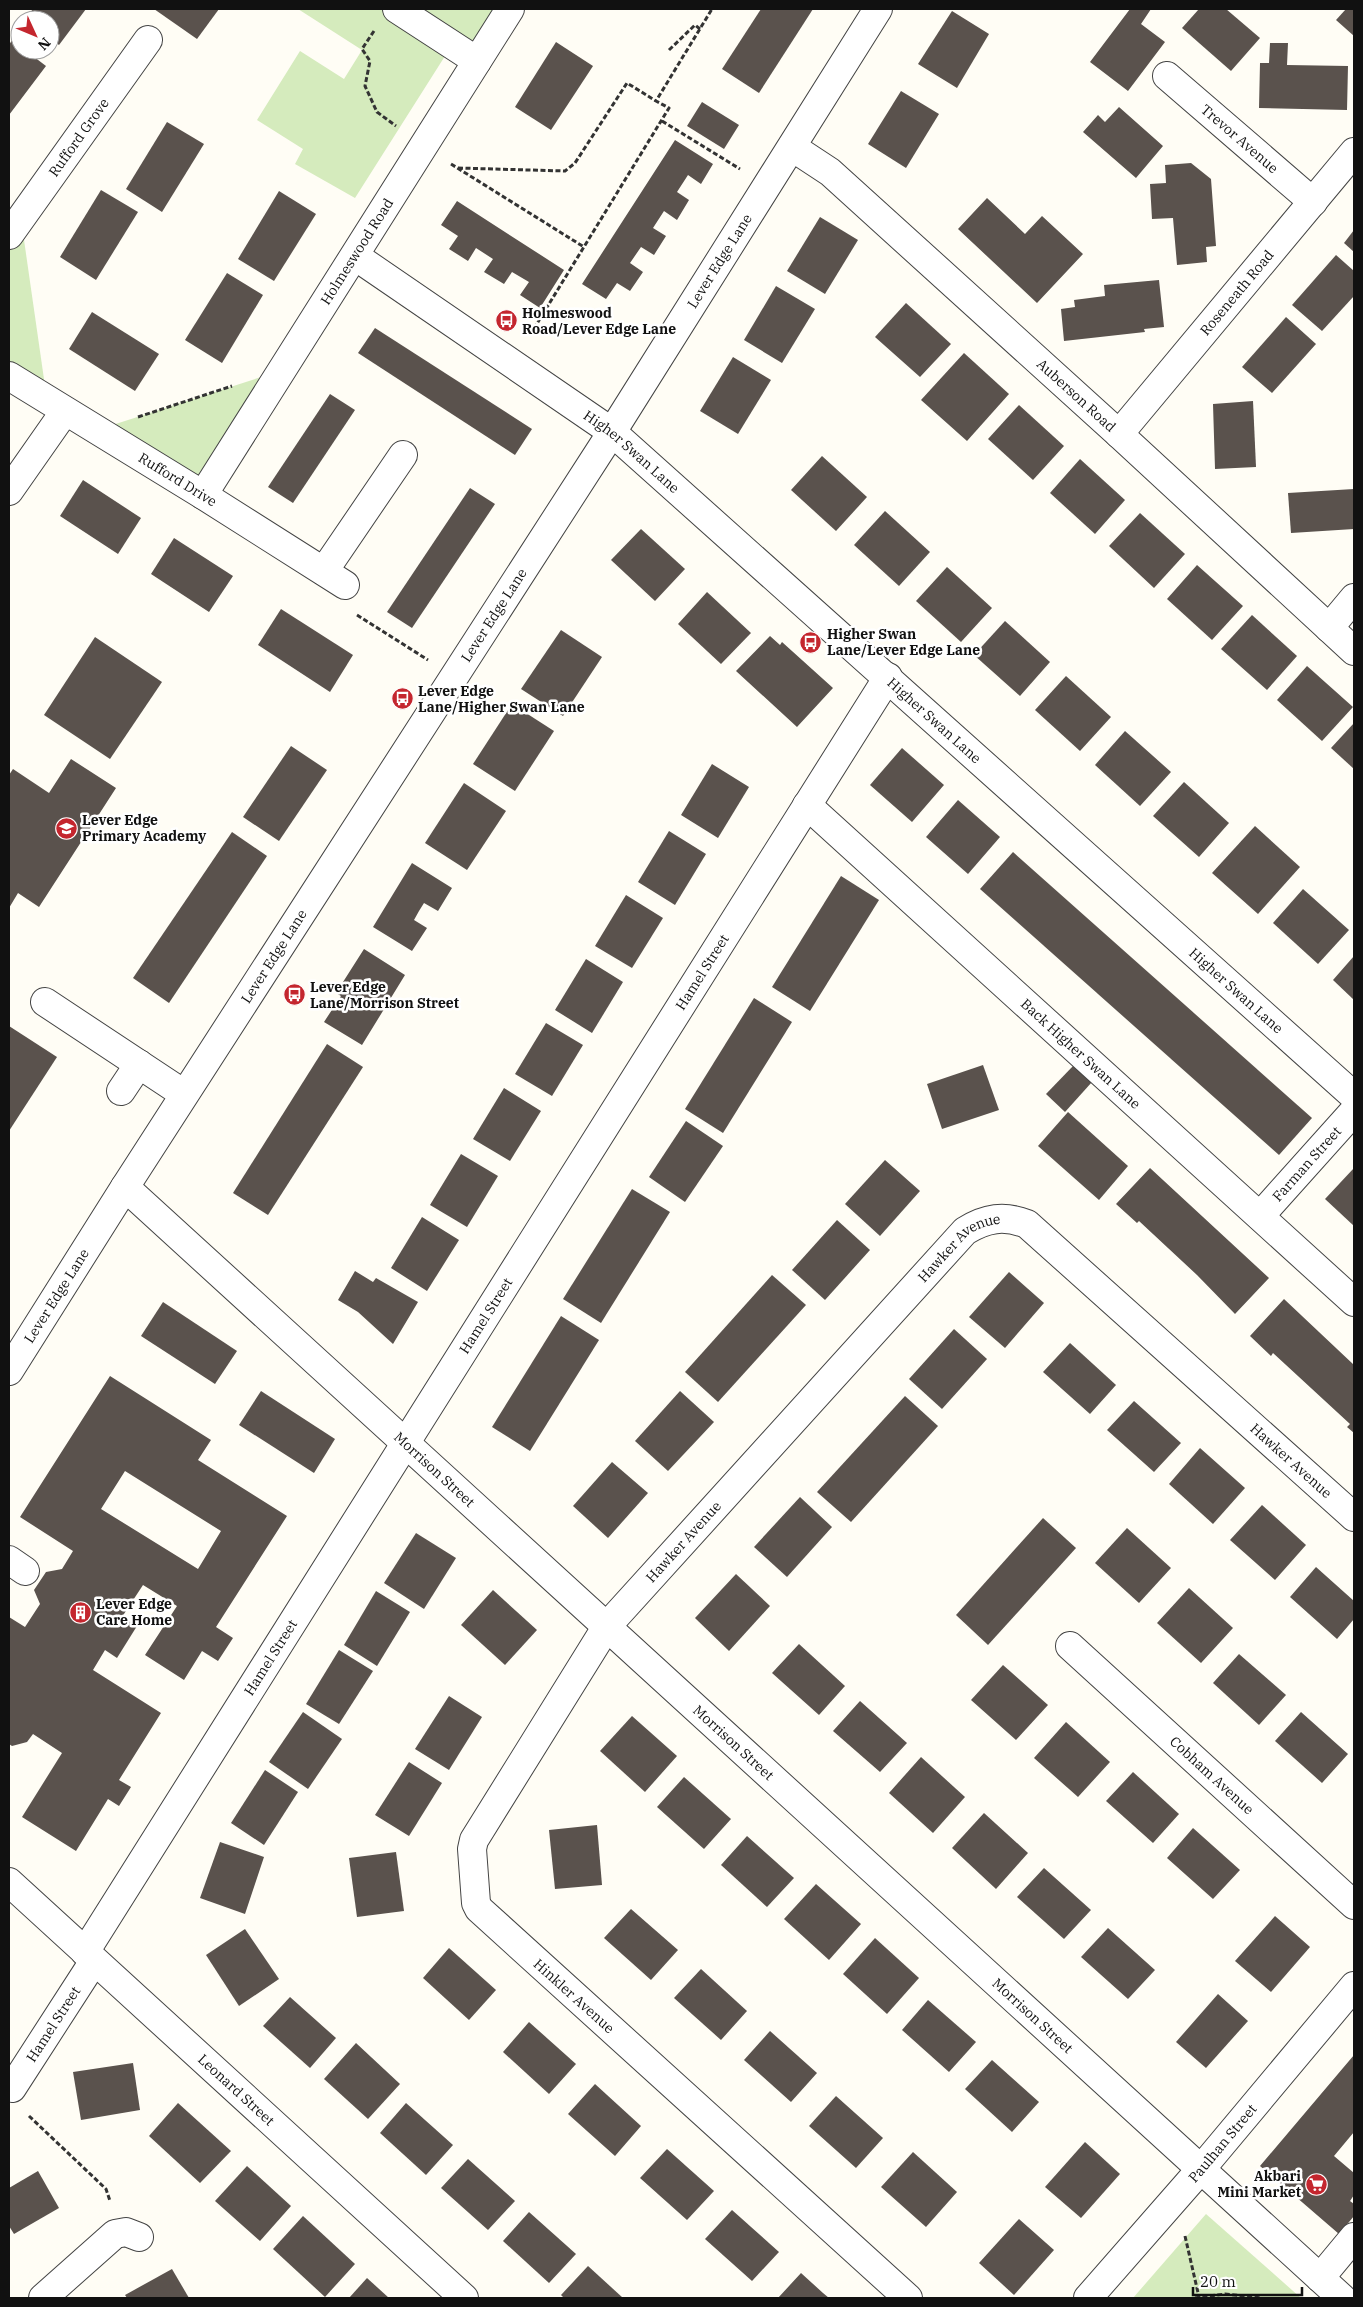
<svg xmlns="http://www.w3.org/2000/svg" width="1363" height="2307" font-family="'IBM Plex Serif',serif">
<rect width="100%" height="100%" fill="#fffdf5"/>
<g fill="#d5ebbd">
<path d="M298,9H510L477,61L452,45L355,198L295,164L303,149L257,120L300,51L344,79L362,50Z"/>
<path d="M21,219L47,400L9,376V235Z"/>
<path d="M283,370L203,495L97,430Z"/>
<path d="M1206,2214L1301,2298H1133Z"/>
</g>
<g fill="#5a524d" fill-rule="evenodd">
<path d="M33,9H86L59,45L50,38V20L25,19Z"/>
<path d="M154,9H219L197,39Z"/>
<path d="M761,9H813L759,93L722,69Z"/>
<path d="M1130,9H1151L1141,24L1165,42L1128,91L1090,62Z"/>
<path d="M1199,9H1226L1260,38L1231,71L1182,28Z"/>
<path d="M1346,9H1354V36L1336,20Z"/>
<path d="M952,11L989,34L957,88L918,64Z"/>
<path d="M12,40L20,46V50H25L46,66L9,115V45Z"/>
<path d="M556,42L593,66L551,130L515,107Z"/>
<path d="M1270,43H1288L1287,65L1348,66L1347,110L1259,108L1260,63H1269Z"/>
<path d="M901,91L939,114L906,168L868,144Z"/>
<path d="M702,102L739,125L724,149L687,126Z"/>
<path d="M1119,107L1163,146L1136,178L1083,132L1098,115L1105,122Z"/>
<path d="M167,122L204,144L162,212L126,189Z"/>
<path d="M675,140L713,164L701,184L688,175L677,192L689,200L677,220L664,211L653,228L666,236L654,255L641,247L630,263L643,272L630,291L617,283L606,299L582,284Z"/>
<path d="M1191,163L1211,179L1216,246L1206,247L1207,262L1177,265L1173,218L1152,219L1150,184L1166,183L1165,165Z"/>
<path d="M101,190L138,212L96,280L60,257Z"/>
<path d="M279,191L316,214L274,281L238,259Z"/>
<path d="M987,198L1025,234L1042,216L1083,254L1037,303L958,229Z"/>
<path d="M457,201L564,270L540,308L520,295L529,282L512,272L504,284L484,272L493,259L476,248L468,261L449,249L458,236L441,225Z"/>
<path d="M820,217L858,240L825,294L787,271Z"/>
<path d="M1354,230V252L1344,243Z"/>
<path d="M1336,255L1354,271V296L1322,331L1292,305Z"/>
<path d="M227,273L263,295L222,363L185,340Z"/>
<path d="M1159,280L1164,327L1144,329L1145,332L1064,341L1061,309L1075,307L1074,300L1105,296L1104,285Z"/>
<path d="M776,286L815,309L782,363L744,340Z"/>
<path d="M906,303L951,344L920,377L875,337Z"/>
<path d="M92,312L159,354L135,391L69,349Z"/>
<path d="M1286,317L1316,344L1272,393L1242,367Z"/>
<path d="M375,328L532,429L515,455L358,353Z"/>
<path d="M964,353L1009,394L967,441L921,400Z"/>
<path d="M733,357L771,380L738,434L700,411Z"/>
<path d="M330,394L355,410L293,503L268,487Z"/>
<path d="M1253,401L1256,467L1215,469L1213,404Z"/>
<path d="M1019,405L1064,446L1033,480L988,439Z"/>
<path d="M822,456L867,497L836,531L791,490Z"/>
<path d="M1080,459L1125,500L1095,534L1050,493Z"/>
<path d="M83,480L141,518L118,554L60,516Z"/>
<path d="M470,488L495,504L412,628L387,612Z"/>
<path d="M1354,489V529L1291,533L1288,493Z"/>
<path d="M885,511L930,552L899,586L854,545Z"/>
<path d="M1140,513L1185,554L1154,588L1109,546Z"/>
<path d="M641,529L685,569L655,601L611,560Z"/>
<path d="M174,538L233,576L209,612L151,574Z"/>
<path d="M1197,565L1243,606L1212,640L1167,599Z"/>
<path d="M947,567L992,608L961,642L916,601Z"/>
<path d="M707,592L751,633L721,664L678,624Z"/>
<path d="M281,609L353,655L330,692L258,645Z"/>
<path d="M1252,615L1297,656L1267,690L1221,649Z"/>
<path d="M1005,621L1050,662L1020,696L974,655Z"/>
<path d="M561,630L602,657L563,716L521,689Z"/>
<path d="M770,636L780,645L782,642L833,688L797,727L736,671Z"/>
<path d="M95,637L162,682L110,759L44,715Z"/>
<path d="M1307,666L1353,707L1322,741L1277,700Z"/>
<path d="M1066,676L1111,717L1080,751L1035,710Z"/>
<path d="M512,704L554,731L515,791L473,764Z"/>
<path d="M1354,723V769L1331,748Z"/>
<path d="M1125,731L1171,772L1140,806L1095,765Z"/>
<path d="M291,746L327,770L279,841L243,817Z"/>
<path d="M902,748L944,785L912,822L870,785Z"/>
<path d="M71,759L116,788L39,907L18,893L9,908V775L13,769L49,793Z"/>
<path d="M712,764L749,787L718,838L681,815Z"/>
<path d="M1184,782L1229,823L1199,857L1153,816Z"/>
<path d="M464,783L506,811L467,870L425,843Z"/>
<path d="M958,800L1000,837L968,874L926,837Z"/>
<path d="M1255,826L1300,867L1258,914L1212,873Z"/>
<path d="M669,831L706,854L675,905L638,882Z"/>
<path d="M232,832L267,856L169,1003L133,978Z"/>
<path d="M1013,852L1312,1118L1279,1155L980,889Z"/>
<path d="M412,863L452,888L438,911L424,903L419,911L414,920L427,928L412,951L373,927Z"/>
<path d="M841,876L879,900L810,1011L772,987Z"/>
<path d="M1303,889L1349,930L1318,964L1273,923Z"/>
<path d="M626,895L663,918L632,968L595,946Z"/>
<path d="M364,949L405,975L362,1045L324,1022L341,996L336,993Z"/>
<path d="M1354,956V1000L1333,980Z"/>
<path d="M586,959L623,982L592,1033L555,1010Z"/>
<path d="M754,998L792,1022L723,1133L685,1109Z"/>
<path d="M546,1023L583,1045L552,1096L515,1074Z"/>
<path d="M9,1026L57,1057L9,1131Z"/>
<path d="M327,1044L363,1067L268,1215L233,1193Z"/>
<path d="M983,1065L999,1110L942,1129L927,1084Z"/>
<path d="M1074,1065L1092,1082L1065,1112L1046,1094Z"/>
<path d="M504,1088L541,1111L510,1161L473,1139Z"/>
<path d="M1068,1112L1128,1166L1099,1200L1038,1146Z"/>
<path d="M686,1121L723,1146L685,1202L649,1177Z"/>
<path d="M461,1154L498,1176L467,1227L430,1205Z"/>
<path d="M885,1160L920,1191L880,1236L845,1204Z"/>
<path d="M1150,1168L1269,1278L1235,1314L1197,1275L1139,1221L1137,1223L1116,1204Z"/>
<path d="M1354,1168V1226L1325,1199Z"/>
<path d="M632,1189L670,1212L601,1323L563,1299Z"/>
<path d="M422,1217L459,1240L427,1291L391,1268Z"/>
<path d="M837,1220L870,1250L825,1300L792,1270Z"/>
<path d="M355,1271L373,1282L376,1278L418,1302L393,1344L358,1312L338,1300Z"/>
<path d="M1009,1272L1044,1303L1005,1348L969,1317Z"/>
<path d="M772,1275L806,1305L718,1402L685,1372Z"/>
<path d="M1284,1299L1354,1365V1433L1347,1427L1350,1424L1273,1353L1271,1356L1250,1336Z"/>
<path d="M163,1302L237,1351L215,1384L141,1336Z"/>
<path d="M561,1316L599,1340L530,1451L492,1427Z"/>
<path d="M954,1329L987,1359L942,1409L909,1379Z"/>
<path d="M1070,1343L1116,1385L1090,1414L1043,1372Z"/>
<path d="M110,1376L211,1440L198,1460L287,1516L216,1627L233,1638L218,1661L202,1651L184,1680L145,1655L177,1606L143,1585L122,1617L137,1626L117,1658L105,1650L93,1670L161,1713L119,1780L131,1787L119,1806L108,1799L76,1851L22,1817L62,1753L33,1734L27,1742L12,1746L9,1744V1617L25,1627L40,1604L34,1590L46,1572L62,1569L73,1551L20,1517ZM125,1471L221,1531L198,1569L101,1509Z"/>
<path d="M261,1391L335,1439L314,1473L239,1425Z"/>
<path d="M680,1391L714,1422L668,1471L635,1441Z"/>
<path d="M905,1396L938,1426L851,1522L817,1492Z"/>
<path d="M1134,1401L1181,1443L1154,1472L1107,1430Z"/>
<path d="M1200,1448L1245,1488L1213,1524L1169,1484Z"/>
<path d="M612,1462L648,1493L608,1538L573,1506Z"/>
<path d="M800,1497L832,1527L787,1577L754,1547Z"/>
<path d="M1262,1505L1306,1545L1275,1580L1230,1540Z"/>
<path d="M1043,1518L1076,1548L988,1645L956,1615Z"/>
<path d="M1127,1528L1171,1568L1139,1603L1095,1563Z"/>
<path d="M416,1533L456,1558L424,1609L384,1583Z"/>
<path d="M1316,1567L1354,1601V1619L1337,1639L1290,1597Z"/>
<path d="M736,1574L770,1606L729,1651L695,1618Z"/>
<path d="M1189,1588L1233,1628L1201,1663L1157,1623Z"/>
<path d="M493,1590L537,1630L505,1665L461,1625Z"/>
<path d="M376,1591L410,1612L377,1666L344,1645Z"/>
<path d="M799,1644L845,1686L819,1715L772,1673Z"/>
<path d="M339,1650L373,1671L339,1724L306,1704Z"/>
<path d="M1239,1654L1286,1695L1259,1725L1213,1683Z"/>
<path d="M1003,1665L1048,1705L1016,1740L971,1700Z"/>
<path d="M449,1696L482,1717L449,1770L415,1749Z"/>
<path d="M860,1701L907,1743L880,1772L833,1731Z"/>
<path d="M303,1712L342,1739L308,1789L269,1762Z"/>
<path d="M1301,1712L1348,1754L1322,1783L1275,1741Z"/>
<path d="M632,1716L677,1756L645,1792L600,1751Z"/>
<path d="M1066,1722L1110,1762L1078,1797L1034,1758Z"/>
<path d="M921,1757L965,1797L933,1833L889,1793Z"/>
<path d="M409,1762L442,1783L409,1836L375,1815Z"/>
<path d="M265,1770L298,1792L264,1845L231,1823Z"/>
<path d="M1133,1772L1179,1814L1153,1843L1106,1801Z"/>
<path d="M684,1777L731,1819L704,1849L657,1807Z"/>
<path d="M984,1813L1028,1853L996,1889L952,1848Z"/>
<path d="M597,1825L602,1885L555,1889L549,1830Z"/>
<path d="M1193,1828L1240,1870L1213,1899L1167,1858Z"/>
<path d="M747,1836L794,1878L767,1907L721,1865Z"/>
<path d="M220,1842L264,1857L245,1914L200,1898Z"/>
<path d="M396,1852L404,1911L357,1917L349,1858Z"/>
<path d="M1044,1868L1091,1910L1064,1939L1017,1897Z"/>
<path d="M816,1884L861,1924L829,1960L784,1919Z"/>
<path d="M631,1909L678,1950L651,1980L604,1938Z"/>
<path d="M1275,1916L1310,1947L1271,1992L1235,1961Z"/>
<path d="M1108,1928L1155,1970L1128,1999L1081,1957Z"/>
<path d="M245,1929L279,1979L239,2006L206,1955Z"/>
<path d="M875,1938L919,1978L887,2014L843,1974Z"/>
<path d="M449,1948L496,1990L469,2020L423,1978Z"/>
<path d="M701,1969L747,2011L721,2040L674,1998Z"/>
<path d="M1218,1994L1248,2021L1206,2068L1176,2042Z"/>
<path d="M290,1997L336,2038L310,2068L263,2026Z"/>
<path d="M928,2000L976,2042L949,2072L902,2030Z"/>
<path d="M529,2022L576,2064L549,2094L503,2052Z"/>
<path d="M770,2031L817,2073L791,2102L744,2060Z"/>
<path d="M356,2043L400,2084L368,2119L324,2079Z"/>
<path d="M1354,2055V2132L1334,2156L1354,2173V2195L1350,2201L1354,2204V2216L1339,2234L1260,2166Z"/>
<path d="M992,2060L1039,2102L1012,2132L965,2089Z"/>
<path d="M133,2063L140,2110L81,2120L73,2072Z"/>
<path d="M595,2084L641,2126L615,2156L568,2114Z"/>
<path d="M836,2096L883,2138L856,2168L809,2126Z"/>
<path d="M178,2103L231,2151L200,2183L149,2136Z"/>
<path d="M406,2103L453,2145L426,2175L380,2133Z"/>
<path d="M1085,2142L1120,2174L1081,2218L1045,2187Z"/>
<path d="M667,2149L714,2191L687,2220L640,2178Z"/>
<path d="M913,2152L957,2192L926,2227L881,2187Z"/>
<path d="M468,2159L515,2201L488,2230L441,2188Z"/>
<path d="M247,2166L291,2206L260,2241L215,2201Z"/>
<path d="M38,2171L59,2208L14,2234L9,2226V2188Z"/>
<path d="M732,2210L779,2252L752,2281L705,2239Z"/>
<path d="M529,2212L576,2254L549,2283L503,2241Z"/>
<path d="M303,2216L355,2264L325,2297L273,2249Z"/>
<path d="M1019,2219L1054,2250L1014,2295L979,2263Z"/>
<path d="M588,2266L611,2287L623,2298H564L561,2295Z"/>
<path d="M172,2269L189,2298H127L125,2295Z"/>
<path d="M801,2273L823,2293L829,2298H778Z"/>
<path d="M367,2278L389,2298H349Z"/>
</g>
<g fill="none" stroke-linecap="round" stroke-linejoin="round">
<defs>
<g id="minor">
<path d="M397,9L477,61"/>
<path id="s1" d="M1167,76L1313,202"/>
<path id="s2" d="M792,147L830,172L1119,434L1354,651"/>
<path id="s3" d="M9,235L148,40"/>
<path id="s4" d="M355,256L612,432L1354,1096"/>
<path id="s5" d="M9,376L203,495L345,585"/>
<path id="s6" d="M1119,434L1354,152"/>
<path d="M9,491L65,411"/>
<path id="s7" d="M203,495L510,9"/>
<path d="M324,571L403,455"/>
<path d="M1329,628L1354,598"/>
<path id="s8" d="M807,805L1354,1302"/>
<path d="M45,1002L184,1094"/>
<path d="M121,1091L139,1064"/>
<path id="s9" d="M125,1187L1342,2298"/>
<path id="s10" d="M1260,1216L1354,1111"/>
<path id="s11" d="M9,1371L125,1187L612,432L878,9"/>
<path d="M9,1560L25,1571"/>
<path id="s12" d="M1070,1646L1354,1905"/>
<path id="s13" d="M9,1882L464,2298"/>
<path id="s14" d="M85,1952L888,677"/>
<path id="s15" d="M12,2088L94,1961"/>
<path d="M1320,2278L1354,2237"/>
<path d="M43,2298L115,2234L126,2232L139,2237"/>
<path id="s16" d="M908,2298L479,1909L476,1903L472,1849L474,1840L607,1626L965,1231C986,1218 1004,1215 1027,1224L1354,1517"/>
<path id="s17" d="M1088,2298L1201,2169L1354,1986"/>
</g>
</defs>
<use href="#minor" stroke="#444" stroke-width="30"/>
<g stroke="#333" stroke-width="3" stroke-dasharray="5 2.5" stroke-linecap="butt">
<path d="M374,31L362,49L370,61L365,86L377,112L396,126"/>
<path d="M669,50L695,25L700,29"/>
<path d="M662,121L740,169"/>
<path d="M451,164L584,247"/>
<path d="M458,168L565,171L575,163L627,83L656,101"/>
<path d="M530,335L669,108L656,101L712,9"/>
<path d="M138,417L232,386"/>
<path d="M357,615L428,660"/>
<path d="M29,2116L106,2189L110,2201"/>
<path d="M1185,2236L1199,2297"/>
<path d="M1195,2298L1225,2294L1261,2298"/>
</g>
<use href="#minor" stroke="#fff" stroke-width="28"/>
</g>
<defs>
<symbol id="bus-disc" viewBox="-11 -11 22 22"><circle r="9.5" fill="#c4262e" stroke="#fff"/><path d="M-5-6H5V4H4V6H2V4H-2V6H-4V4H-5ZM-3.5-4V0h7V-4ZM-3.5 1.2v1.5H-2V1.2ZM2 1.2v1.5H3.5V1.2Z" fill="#fff"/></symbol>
<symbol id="school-disc" viewBox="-11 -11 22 22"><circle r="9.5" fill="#c4262e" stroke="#fff"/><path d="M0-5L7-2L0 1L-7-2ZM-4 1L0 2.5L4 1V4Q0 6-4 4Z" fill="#fff"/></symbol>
<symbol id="building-disc" viewBox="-11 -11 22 22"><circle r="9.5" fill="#c4262e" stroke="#fff"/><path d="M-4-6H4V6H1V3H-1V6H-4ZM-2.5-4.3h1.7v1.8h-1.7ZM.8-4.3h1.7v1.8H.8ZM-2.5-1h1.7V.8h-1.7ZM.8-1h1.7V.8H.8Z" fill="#fff"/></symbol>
<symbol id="supermarket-disc" viewBox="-11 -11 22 22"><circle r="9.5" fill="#c4262e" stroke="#fff"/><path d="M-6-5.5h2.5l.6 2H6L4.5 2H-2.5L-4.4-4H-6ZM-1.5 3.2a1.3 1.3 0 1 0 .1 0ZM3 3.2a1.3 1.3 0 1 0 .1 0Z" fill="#fff"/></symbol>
</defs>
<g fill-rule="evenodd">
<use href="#bus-disc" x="494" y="308" width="25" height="25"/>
<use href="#bus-disc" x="798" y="630" width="25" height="25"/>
<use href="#bus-disc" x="390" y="686" width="25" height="25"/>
<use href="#school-disc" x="54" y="816" width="25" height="25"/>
<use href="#bus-disc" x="282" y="982" width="25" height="25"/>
<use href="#building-disc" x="68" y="1600" width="25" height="25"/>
<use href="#supermarket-disc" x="1304" y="2172" width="25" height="25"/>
</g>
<g text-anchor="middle" stroke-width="5" stroke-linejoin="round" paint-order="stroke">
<g font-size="14" fill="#111" stroke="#fff">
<text dy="5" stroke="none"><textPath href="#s3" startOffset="120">Rufford Grove</textPath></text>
<text dy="5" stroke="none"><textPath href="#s1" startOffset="96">Trevor Avenue</textPath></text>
<text dy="5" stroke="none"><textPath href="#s7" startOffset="288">Holmeswood Road</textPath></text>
<text dy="5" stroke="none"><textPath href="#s11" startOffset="1318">Lever Edge Lane</textPath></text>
<text dy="5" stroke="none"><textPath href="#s6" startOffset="184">Roseneath Road</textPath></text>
<text dy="5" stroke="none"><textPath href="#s2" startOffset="378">Auberson Road</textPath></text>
<text dy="5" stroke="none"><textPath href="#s4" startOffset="339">Higher Swan Lane</textPath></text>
<text dy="5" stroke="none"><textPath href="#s5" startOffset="198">Rufford Drive</textPath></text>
<text dy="5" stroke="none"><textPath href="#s11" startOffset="898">Lever Edge Lane</textPath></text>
<text dy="5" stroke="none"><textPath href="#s4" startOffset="744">Higher Swan Lane</textPath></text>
<text dy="5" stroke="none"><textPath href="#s11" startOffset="492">Lever Edge Lane</textPath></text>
<text dy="5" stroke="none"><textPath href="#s14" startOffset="1158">Hamel Street</textPath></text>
<text dy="5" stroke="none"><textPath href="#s4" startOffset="1149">Higher Swan Lane</textPath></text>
<text dy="5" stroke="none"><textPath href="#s8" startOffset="370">Back Higher Swan Lane</textPath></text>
<text dy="5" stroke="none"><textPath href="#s10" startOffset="70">Farman Street</textPath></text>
<text dy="5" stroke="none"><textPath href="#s16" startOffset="1420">Hawker Avenue</textPath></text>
<text dy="5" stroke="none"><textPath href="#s11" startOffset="89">Lever Edge Lane</textPath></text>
<text dy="5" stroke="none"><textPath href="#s14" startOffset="752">Hamel Street</textPath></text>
<text dy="5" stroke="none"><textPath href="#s16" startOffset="1854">Hawker Avenue</textPath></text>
<text dy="5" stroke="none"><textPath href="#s9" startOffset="419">Morrison Street</textPath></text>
<text dy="5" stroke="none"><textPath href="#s16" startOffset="1015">Hawker Avenue</textPath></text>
<text dy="5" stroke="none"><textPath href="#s14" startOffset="348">Hamel Street</textPath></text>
<text dy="5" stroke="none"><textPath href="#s9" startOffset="824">Morrison Street</textPath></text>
<text dy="5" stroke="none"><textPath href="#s12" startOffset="192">Cobham Avenue</textPath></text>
<text transform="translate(574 1996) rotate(42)" y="5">Hinkler Avenue</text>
<text dy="5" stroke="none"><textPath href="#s9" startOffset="1229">Morrison Street</textPath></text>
<text dy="5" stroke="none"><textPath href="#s15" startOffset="76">Hamel Street</textPath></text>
<text dy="5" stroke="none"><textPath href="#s13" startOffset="308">Leonard Street</textPath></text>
<text dy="5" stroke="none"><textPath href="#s17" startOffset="205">Paulhan Street</textPath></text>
</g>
<g font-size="14" font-weight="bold" fill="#111" stroke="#fff" text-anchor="start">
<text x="522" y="318">Holmeswood<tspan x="522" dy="16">Road/Lever Edge Lane</tspan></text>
<text x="827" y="639">Higher Swan<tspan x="827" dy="16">Lane/Lever Edge Lane</tspan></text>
<text x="418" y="696">Lever Edge<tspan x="418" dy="16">Lane/Higher Swan Lane</tspan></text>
<text x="82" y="825">Lever Edge<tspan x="82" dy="16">Primary Academy</tspan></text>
<text x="310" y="992">Lever Edge<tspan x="310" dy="16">Lane/Morrison Street</tspan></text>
<text x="96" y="1609">Lever Edge<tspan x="96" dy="16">Care Home</tspan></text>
<text x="1301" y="2181" text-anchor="end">Akbari<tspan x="1301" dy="16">Mini Market</tspan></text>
</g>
</g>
<rect width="1363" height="2307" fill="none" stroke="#111111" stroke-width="20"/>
<g transform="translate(35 35) rotate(134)"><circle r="24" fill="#ffffff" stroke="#a0a0a0"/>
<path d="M0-4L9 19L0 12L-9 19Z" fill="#c4262e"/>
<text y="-8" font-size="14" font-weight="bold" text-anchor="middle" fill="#111111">N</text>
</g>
<path d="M1193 2287v8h109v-8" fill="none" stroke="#111111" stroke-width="2.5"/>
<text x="1200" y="2287" font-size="15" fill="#111111" stroke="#ffffff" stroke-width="4" paint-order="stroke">20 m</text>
</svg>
